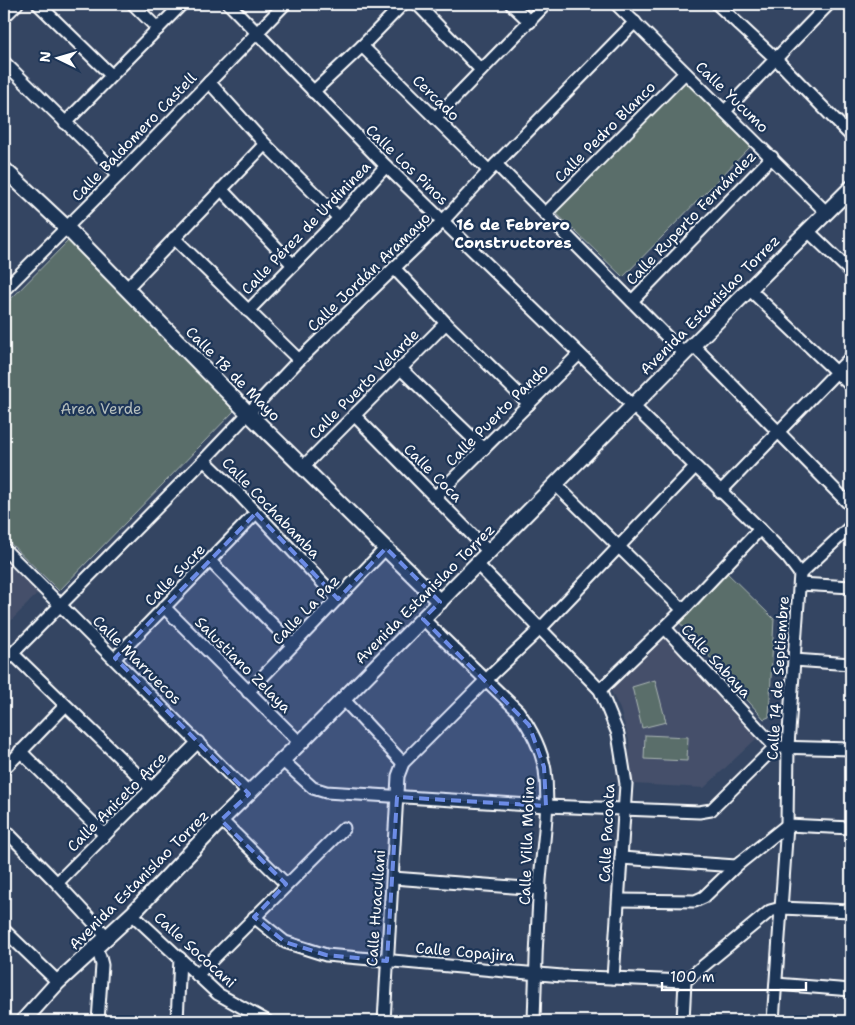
<svg xmlns="http://www.w3.org/2000/svg" width="855" height="1025" font-family="'Shantell Sans',sans-serif">
<rect width="100%" height="100%" fill="#344562"/>
<filter id="ink" filterUnits="userSpaceOnUse"><feTurbulence type="fractalNoise" baseFrequency=".02" numOctaves="2"/><feDisplacementMap in="SourceGraphic" scale="10" xChannelSelector="R" yChannelSelector="G"/><feConvolveMatrix kernelMatrix="1 2 1 2 8 2 1 2 1" color-interpolation-filters="sRGB"/></filter>
<g filter="url(#ink)">
<g fill="#44506a">
<path d="M4,560L38,593L4,628Z"/>
<path d="M662,630L757,738L704,788L633,784L631,783L629,740L620,709L607,683Z"/>
</g>
<g fill="#5a6e6a" stroke="#acb6b4">
<path d="M680,70L753,144L623,277L553,210Z"/>
<path d="M70,239L236,409L59,591L4,537V306Z"/>
<path d="M719,565L774,619L769,717L764,719L671,613Z"/>
<path d="M655,680L666,722L642,728L632,687Z"/>
<path d="M645,735L688,737L687,761L644,759Z"/>
</g>
<g fill="none" stroke-linecap="round" stroke-linejoin="round">
<defs>
<g id="minor">
<path d="M38,4L111,75"/>
<path d="M133,4L158,29"/>
<path d="M229,4L386,166L760,529L788,558L800,574L788,746L787,825L773,1021"/>
<path d="M417,4L481,70"/>
<path d="M511,4L530,22"/>
<path d="M616,4L826,212"/>
<path d="M717,4L776,59L851,136"/>
<path d="M4,17L17,4"/>
<path d="M362,46L489,171"/>
<path d="M4,62L119,175"/>
<path d="M209,82L265,144L339,218"/>
<path d="M313,92L362,46L403,4"/>
<path d="M725,111L829,4"/>
<path d="M435,118L546,4"/>
<path d="M65,123L182,4"/>
<path d="M496,164L684,354"/>
<path d="M221,189L293,265"/>
<path d="M546,213L685,73"/>
<path d="M808,231L851,272"/>
<path d="M174,238L299,360"/>
<path d="M394,268L446,323L529,404"/>
<path d="M126,289L265,144"/>
<path d="M749,289L851,386"/>
<path d="M4,290L119,175L285,4"/>
<path d="M632,301L772,157"/>
<path d="M248,311L339,218L386,166"/>
<path d="M693,345L851,506"/>
<path d="M400,368L484,449"/>
<path d="M354,415L489,552"/>
<path d="M204,460L238,493L338,599"/>
<path d="M304,466L446,323"/>
<path d="M555,484L683,610"/>
<path d="M720,492L851,357"/>
<path d="M435,497L579,354"/>
<path d="M4,549L249,794"/>
<path d="M210,561L293,645"/>
<path d="M477,564L600,690L618,734L626,784L613,978"/>
<path d="M800,574L851,526"/>
<path d="M800,584L851,587"/>
<path d="M164,607L300,743"/>
<path d="M423,619L518,711C531,729 541,748 545,770C550,805 543,844 540,880C537,927 535,974 534,1021"/>
<path d="M665,628L775,747L851,749"/>
<path d="M13,654L151,788"/>
<path d="M115,658L256,513"/>
<path d="M794,660L851,664"/>
<path d="M4,662L204,460L299,360L443,221L489,171L635,22"/>
<path d="M600,690L683,610L760,529"/>
<path d="M248,692L386,548"/>
<path d="M344,700L403,763"/>
<path d="M20,751L105,835"/>
<path d="M283,761L313,788L326,792L546,806L699,812L711,810L775,747"/>
<path d="M4,769L65,706"/>
<path d="M221,820L286,884"/>
<path d="M4,829L57,883L108,938"/>
<path d="M621,858L736,866"/>
<path d="M393,878L540,889"/>
<path d="M57,883L198,742"/>
<path d="M619,900L695,901L704,897L736,866L787,825L851,828"/>
<path d="M132,914L218,994L267,1021"/>
<path d="M254,917L285,942L326,955L562,976L685,981"/>
<path d="M4,930L58,982"/>
<path d="M96,949L100,957L102,965L98,1021"/>
<path d="M197,975L344,828"/>
<path d="M776,984L851,990"/>
<path d="M177,1021L180,958"/>
<path d="M384,1021L398,776L403,763L486,680L540,629L695,467"/>
<path d="M683,1021L685,981L770,911L781,908L851,911"/>
</g>
<g id="tertiary">
<path d="M4,169L66,227L248,413L440,602"/>
<path d="M23,1021L58,982L132,914L221,820L300,743L684,354L851,188"/>
</g>
</defs>
<use href="#minor" stroke="#fff" stroke-width="15"/>
<use href="#tertiary" stroke="#fff" stroke-width="18"/>
<use href="#minor" stroke="#1d3557" stroke-width="11"/>
<use href="#tertiary" stroke="#1d3557" stroke-width="14"/>
</g>
</g>
<path fill="#6c8ce6" fill-opacity="0.2" stroke="#6c8ce6" stroke-width="4" stroke-dasharray="10 6" stroke-linejoin="round" d="M256,513L338,599L386,548L440,602L423,619L529,725L544,767L546,806L397,797L387,961L326,955L285,942L254,917L286,884L221,820L249,794L115,658Z"/>
<g text-anchor="middle" stroke-width="4.5" stroke-linejoin="round" paint-order="stroke">
<g font-size="15" fill="#fff" stroke="#1d3557">
<text transform="translate(732 97) rotate(44)" y="5">Calle Yucumo</text>
<text transform="translate(436 98) rotate(44)" y="5">Cercado</text>
<text transform="translate(605 132) rotate(-45)" y="5">Calle Pedro Blanco</text>
<text transform="translate(134 137) rotate(-46)" y="5">Calle Baldomero Castell</text>
<text transform="translate(407 165) rotate(44)" y="5">Calle Los Pinos</text>
<text transform="translate(691 218) rotate(-46)" y="5">Calle Ruperto Fernández</text>
<text transform="translate(306 228) rotate(-46)" y="5">Calle Pérez de Urdininea</text>
<text transform="translate(369 272) rotate(-44)" y="5">Calle Jordán Aramayo</text>
<text transform="translate(710 305) rotate(-45)" y="5">Avenida Estanislao Torrez</text>
<text transform="translate(233 374) rotate(45)" y="5">Calle 18 de Mayo</text>
<text transform="translate(364 384) rotate(-45)" y="5">Calle Puerto Velarde</text>
<text transform="translate(497 415) rotate(-45)" y="5">Calle Puerto Pando</text>
<text transform="translate(433 473) rotate(45)" y="5">Calle Coca</text>
<text transform="translate(271 508) rotate(46)" y="5">Calle Cochabamba</text>
<text transform="translate(175 575) rotate(-46)" y="5">Calle Sucre</text>
<text transform="translate(425 594) rotate(-45)" y="5">Avenida Estanislao Torrez</text>
<text transform="translate(306 610) rotate(-46)" y="5">Calle La Paz</text>
<text transform="translate(137 660) rotate(45)" y="5">Calle Marruecos</text>
<text transform="translate(716 661) rotate(47)" y="5">Calle Sabaya</text>
<text transform="translate(243 665) rotate(45)" y="5">Salustiano Zelaya</text>
<text transform="translate(778 678) rotate(-86)" y="5">Calle 14 de Septiembre</text>
<text transform="translate(117 802) rotate(-45)" y="5">Calle Aniceto Arce</text>
<text transform="translate(607 833) rotate(-87)" y="5">Calle Pacoata</text>
<text transform="translate(527 841) rotate(-88)" y="5">Calle Villa Molino</text>
<text transform="translate(139 880) rotate(-45)" y="5">Avenida Estanislao Torrez</text>
<text transform="translate(376 908) rotate(-86)" y="5">Calle Huacullani</text>
<text transform="translate(195 950) rotate(42)" y="5">Calle Sococani</text>
<text transform="translate(465 952) rotate(5)" y="5">Calle Copajira</text>
</g>
<g font-size="15" fill="#b5bebc" stroke="#1d3557">
<text x="101" y="414">Area Verde</text>
</g>
<g font-size="16" font-weight="bold" fill="#fff" stroke="#1d3557">
<text x="513" y="230">16 de Febrero<tspan x="513" dy="18">Constructores</tspan></text>
</g>
</g>
<rect width="855" height="1025" fill="none" stroke="#1d3557" stroke-width="20"/>
<rect x="10" y="10" width="835" height="1005" fill="none" stroke="#fff" stroke-width="2" filter="url(#ink)"/>
<g transform="translate(58 58) rotate(275)" stroke="#1d3557" stroke-width="4" paint-order="stroke">
<path d="M0-4L9 19L0 12L-9 19Z" fill="#ffffff"/>
<text y="-8" font-size="14" font-weight="bold" text-anchor="middle" fill="#ffffff">N</text>
</g>
<path d="M662 982v8h144v-8" fill="none" stroke="#ffffff" stroke-width="2.5"/>
<text x="670" y="982" font-size="15" fill="#ffffff" stroke="#1d3557" stroke-width="4" paint-order="stroke">100 m</text>
</svg>
